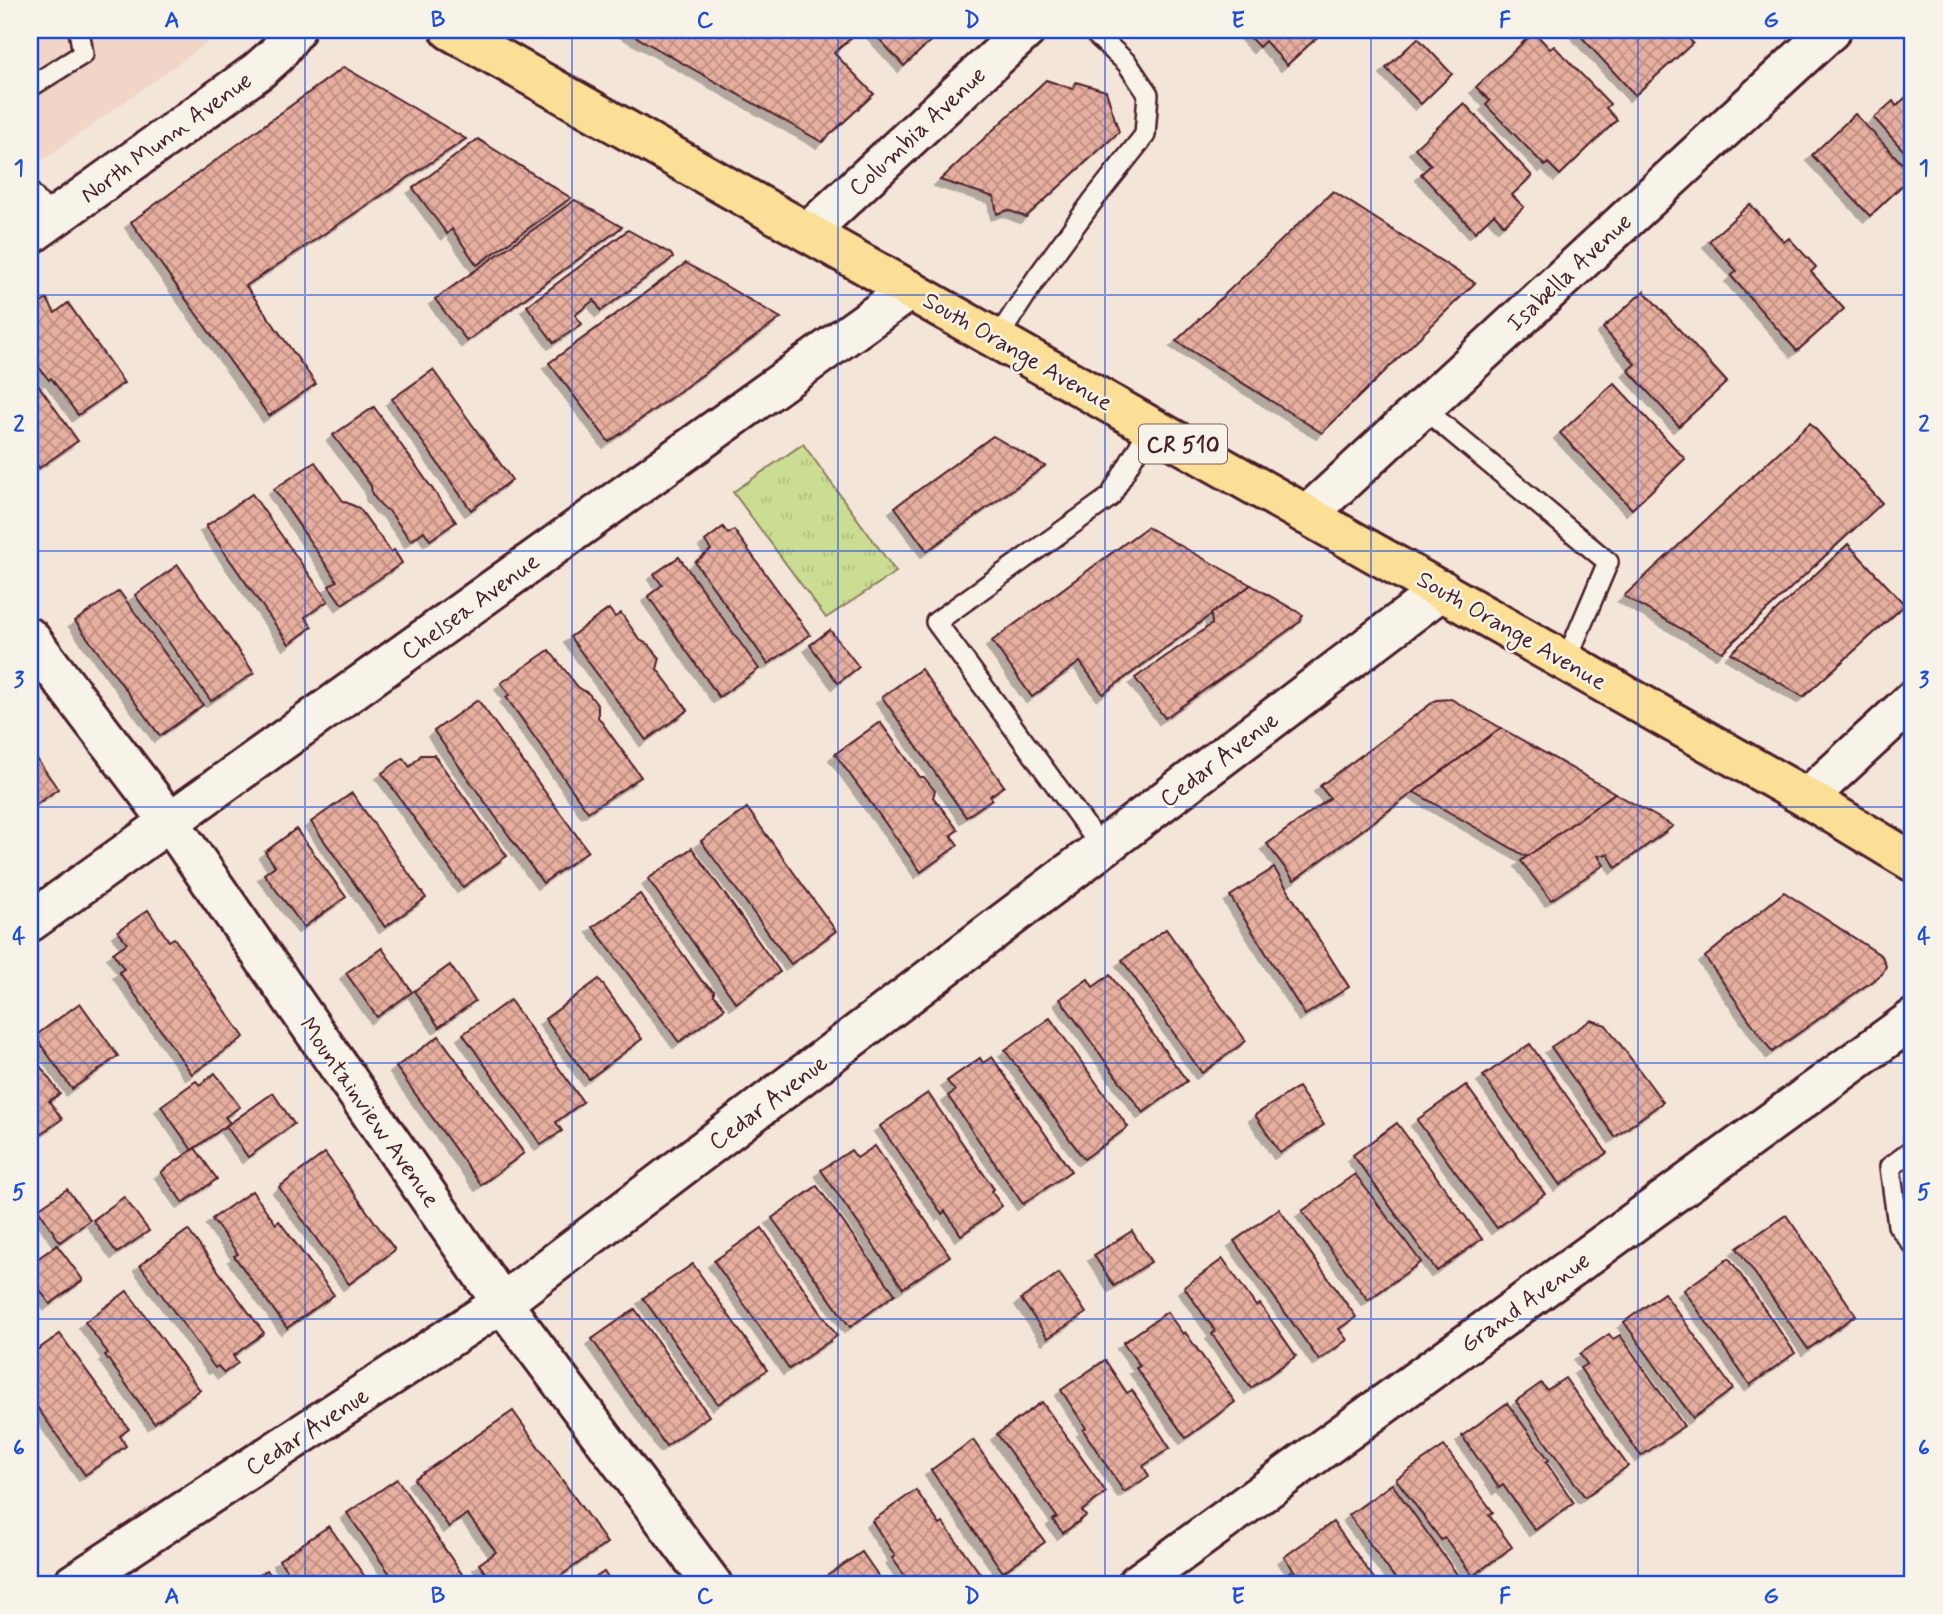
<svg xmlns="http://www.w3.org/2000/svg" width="1943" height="1614" font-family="Mynerve,sans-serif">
<defs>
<pattern id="park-tufts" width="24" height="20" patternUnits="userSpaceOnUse" patternTransform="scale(1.75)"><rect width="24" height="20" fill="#cbdd92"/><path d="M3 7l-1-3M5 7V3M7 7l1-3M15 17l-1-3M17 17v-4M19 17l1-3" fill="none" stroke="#b0bd7e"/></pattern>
<pattern id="building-cross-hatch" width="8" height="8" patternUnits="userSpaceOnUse" patternTransform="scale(1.75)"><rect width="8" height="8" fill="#e7af9f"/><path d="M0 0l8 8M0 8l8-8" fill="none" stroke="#bd8e82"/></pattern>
<filter id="shadow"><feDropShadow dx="-6" dy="6" stdDeviation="0" flood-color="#0004"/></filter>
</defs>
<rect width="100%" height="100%" fill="#f4e5d9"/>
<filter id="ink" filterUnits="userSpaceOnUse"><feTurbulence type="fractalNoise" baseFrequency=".0143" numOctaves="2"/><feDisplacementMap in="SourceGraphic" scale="14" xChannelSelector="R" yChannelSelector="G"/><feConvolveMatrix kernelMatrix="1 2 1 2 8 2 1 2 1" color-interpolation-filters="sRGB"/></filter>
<g filter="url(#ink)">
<path fill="#f0d5c8" d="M30,30H220L221,33L30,169Z"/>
<path fill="url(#park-tufts)" stroke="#8a7e5e" stroke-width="2" d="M803,444L896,572L826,618L733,492Z"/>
<g fill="url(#building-cross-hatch)" stroke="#4a1f2b" stroke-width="2" filter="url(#shadow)">
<path d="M624,30H860L834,53L874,94L822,142Z"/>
<path d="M871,30H942L904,66Z"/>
<path d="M1243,30H1325L1287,65L1265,41L1259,47Z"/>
<path d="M1575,30H1680L1693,43L1635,95Z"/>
<path d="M1534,32L1550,49L1554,46L1610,104L1606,108L1617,120L1560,175L1548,163L1545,166L1486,105L1490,101L1476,87Z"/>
<path d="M1418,38L1452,74L1421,104L1386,68Z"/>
<path d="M344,67L466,139L246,286L316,384L269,416L131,222Z"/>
<path d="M1046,80L1073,89L1076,82L1106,91L1119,132L1026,217L1008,210L997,214L994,197L940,180Z"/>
<path d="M1913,91V161L1874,118L1893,101L1896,106Z"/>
<path d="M1464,103L1532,176L1512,195L1524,207L1504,225L1494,214L1475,232L1421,174L1431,165L1415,148Z"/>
<path d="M1855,114L1913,175L1870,216L1812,155Z"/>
<path d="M478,139L571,198L477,265L452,229L447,234L413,188Z"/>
<path d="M1333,191L1475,283L1322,433L1176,341Z"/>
<path d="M575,200L622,227L467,341L435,299Z"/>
<path d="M1750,204L1784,242L1789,238L1816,267L1811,272L1844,309L1797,351L1731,276L1737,271L1709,241Z"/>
<path d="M628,230L671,254L673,258L601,311L594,300L575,315L582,324L554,343L527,306Z"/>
<path d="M686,263L781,318L609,442L549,363Z"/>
<path d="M1644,291L1727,382L1679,426L1628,370L1635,364L1603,328Z"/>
<path d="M47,299L55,313L68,303L124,383L78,415L51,378L49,380L30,356V311Z"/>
<path d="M433,370L512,480L471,510L392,399Z"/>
<path d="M30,373L78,441L39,468L30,455Z"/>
<path d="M1614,383L1685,459L1632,509L1560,433Z"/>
<path d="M374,407L456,522L430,540L424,531L411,541L389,511L382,507L372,494L371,486L333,435Z"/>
<path d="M1810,423L1882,503L1722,652L1624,596Z"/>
<path d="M993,436L1045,466L927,551L895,507Z"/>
<path d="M315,462L343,501L359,508L391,552L394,550L402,563L342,604L329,586L337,581L274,489Z"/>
<path d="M252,494L328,601L305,617L312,627L289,644L206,526Z"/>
<path d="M723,527L728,534L734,530L810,635L768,664L695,562L711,550L705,541Z"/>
<path d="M1147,527L1251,585L1103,694L1080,662L1032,697L992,641Z"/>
<path d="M1848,544L1905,605L1803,697L1731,653Z"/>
<path d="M679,557L759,669L719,697L648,596L662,585L654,574Z"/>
<path d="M178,565L254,673L211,701L135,595Z"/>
<path d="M1251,585L1303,615L1300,622L1165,718L1135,678L1212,624L1211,614Z"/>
<path d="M119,591L203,705L160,736L75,621Z"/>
<path d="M609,609L615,617L621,613L640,640L649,645L660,658L657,669L688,710L646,740L570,637Z"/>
<path d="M830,630L859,667L838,683L810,645Z"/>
<path d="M549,650L578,687L589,694L598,706V717L641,777L588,812L506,697L509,695L501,683Z"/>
<path d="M921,669L1004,786L990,796L992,799L966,817L882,697Z"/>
<path d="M1451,699L1501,728L1294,880L1267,844L1330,798L1320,786L1436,700Z"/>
<path d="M478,700L588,851L543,883L434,731Z"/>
<path d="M880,722L920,777H924L935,791L933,797L958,830L951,835L958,845L921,872L835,754Z"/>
<path d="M1501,728L1615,793L1527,857L1414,792Z"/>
<path d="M30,749L58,789L30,809Z"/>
<path d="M421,755H434L507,856L463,887L382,773L403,758L410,767Z"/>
<path d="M352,793L426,898L385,927L311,822Z"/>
<path d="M1615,793L1673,826L1616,868L1608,854L1598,856L1604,865L1551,900L1521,861Z"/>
<path d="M747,808L836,931L791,964L701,841Z"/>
<path d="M296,829L346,897L304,927L264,874L275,866L265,852Z"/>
<path d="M692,848L780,972L736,1003L648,879Z"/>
<path d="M1274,868L1349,987L1305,1015L1230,896Z"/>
<path d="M1784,892L1882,956L1886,966L1882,974L1772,1052L1705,957Z"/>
<path d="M640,894L702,981L714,991V995L725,1008L679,1042L593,927Z"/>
<path d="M148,910L169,941L174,938L244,1037L192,1074L119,972L124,969L113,953L127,943L118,931Z"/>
<path d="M1166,929L1246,1041L1202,1073L1122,960Z"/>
<path d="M382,948L412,992L377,1017L346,973Z"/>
<path d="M450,965L475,1001L439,1027L414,991Z"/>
<path d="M1110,975L1187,1081L1143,1113L1060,999L1088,979L1093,987Z"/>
<path d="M599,979L642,1039L589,1079L545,1019Z"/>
<path d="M510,1000L583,1102L556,1122L562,1131L541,1145L463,1034Z"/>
<path d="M80,1003L118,1056L72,1089L35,1036Z"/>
<path d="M1050,1018L1128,1127L1084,1159L1005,1050Z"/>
<path d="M1591,1020L1606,1025L1663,1102L1615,1137L1551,1047Z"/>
<path d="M439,1036L524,1153L481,1185L396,1067Z"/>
<path d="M1530,1044L1607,1153L1560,1185L1483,1076Z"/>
<path d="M30,1052L60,1094L49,1101L62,1119L33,1140L30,1135Z"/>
<path d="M992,1057L1071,1171L1023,1204L948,1096L955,1091L947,1081L980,1058L983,1063Z"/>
<path d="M215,1073L240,1107L225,1117L230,1123L192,1150L161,1106L196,1081L200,1085Z"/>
<path d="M1466,1085L1545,1194L1497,1228L1417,1120Z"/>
<path d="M1298,1087L1324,1125L1280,1153L1255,1115Z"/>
<path d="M273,1093L294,1124L248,1157L226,1126Z"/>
<path d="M928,1093L994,1189L991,1191L1002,1206L961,1235L945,1211L942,1214L880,1126Z"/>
<path d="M1397,1123L1482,1239L1437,1271L1353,1155Z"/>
<path d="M875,1146L950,1256L903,1288L821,1170L851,1150L857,1158Z"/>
<path d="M195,1148L217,1179L183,1203L161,1172Z"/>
<path d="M325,1153L395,1250L349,1284L279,1187Z"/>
<path d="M1355,1174L1421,1262L1368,1300L1302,1211Z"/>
<path d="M817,1186L895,1294L850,1327L772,1218Z"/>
<path d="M67,1189L90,1220L60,1242L38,1209Z"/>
<path d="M252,1191L276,1224L279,1221L334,1295L287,1328L234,1256L238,1254L212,1219Z"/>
<path d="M124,1197L149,1231L117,1253L93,1220Z"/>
<path d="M1279,1209L1356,1317L1339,1329L1347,1340L1319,1360L1234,1241Z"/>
<path d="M1786,1215L1856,1315L1808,1349L1737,1248Z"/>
<path d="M762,1228L837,1336L789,1369L714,1261Z"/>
<path d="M188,1230L264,1333L233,1356L238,1363L224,1373L218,1366L215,1368L140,1265Z"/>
<path d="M1132,1231L1151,1262L1114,1286L1094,1255Z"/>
<path d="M57,1245L83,1280L50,1304L30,1276V1264Z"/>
<path d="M1729,1258L1795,1353L1750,1385L1684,1290Z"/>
<path d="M1223,1259L1256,1306L1260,1304L1296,1356L1251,1388L1212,1334L1215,1331L1184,1287Z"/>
<path d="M693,1264L767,1370L718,1404L643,1298Z"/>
<path d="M1059,1273L1086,1313L1048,1338L1021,1299Z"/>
<path d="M127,1291L200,1390L154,1423L105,1355L108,1353L85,1322Z"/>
<path d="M1664,1293L1733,1389L1693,1418L1624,1322Z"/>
<path d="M635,1309L709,1416L666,1446L592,1339Z"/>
<path d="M1167,1312L1183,1334L1185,1332L1235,1402L1186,1438L1136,1368L1140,1366L1123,1343Z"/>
<path d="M60,1334L129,1429L120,1436L126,1446L85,1475L30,1397V1355Z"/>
<path d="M1609,1334L1613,1339L1620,1335L1684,1426L1641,1456L1580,1368L1587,1364L1580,1354Z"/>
<path d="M1105,1360L1127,1393L1132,1390L1170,1448L1143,1466L1149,1476L1124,1492L1083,1430L1086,1428L1061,1390Z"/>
<path d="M1565,1378L1628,1466L1585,1497L1516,1401L1541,1383L1547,1390Z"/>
<path d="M1042,1402L1106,1492L1082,1511L1086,1516L1063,1533L1053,1520L1057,1517L997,1434Z"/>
<path d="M1507,1403L1549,1460L1546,1462L1574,1503L1535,1530L1503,1485L1499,1488L1462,1436Z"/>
<path d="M513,1411L607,1543L549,1584H493L479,1564L496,1552L467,1514L449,1527L414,1479Z"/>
<path d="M973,1440L1045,1542L1003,1572L931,1470Z"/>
<path d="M1444,1446L1493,1512L1489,1515L1512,1547L1473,1576L1445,1538L1441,1540L1396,1479Z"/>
<path d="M397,1479L466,1580L459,1584H397L347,1513Z"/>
<path d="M1392,1484L1464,1584H1399L1349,1515Z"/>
<path d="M916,1490L940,1525L943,1523L985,1580L979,1584H911L892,1558L895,1556L872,1521Z"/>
<path d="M1333,1522L1378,1584H1304L1284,1557Z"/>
<path d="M329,1526L370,1584H297L279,1560Z"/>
<path d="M862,1552L884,1584H815Z"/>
<path d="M267,1570L277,1584H247Z"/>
<path d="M1291,1571L1300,1584H1272Z"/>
<path d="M604,1572L612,1584H586Z"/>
</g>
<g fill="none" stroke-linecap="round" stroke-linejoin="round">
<defs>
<g id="lane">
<path d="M30,87L83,54L79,30"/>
<path d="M30,192L52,219"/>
<path d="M997,339L1038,276L1092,202L1145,135L1148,94L1127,63L1091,30"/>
<path d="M1423,408L1608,562L1566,661"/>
<path d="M1102,848L936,622L1110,497L1151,426"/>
<path d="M1913,1150L1890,1167L1898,1225L1913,1245"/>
</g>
<g id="street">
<path d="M808,232L1026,30"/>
<path d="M1307,515L1831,30"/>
<path d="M30,638L169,821L502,1303L712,1584"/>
<path d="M1807,798L1913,700"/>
<path d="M30,922L910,290"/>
<path d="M73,1584L502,1303L1442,590"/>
<path d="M1137,1584L1913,1019"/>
</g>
<path id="secondary" d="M30,235L258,71L276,55L295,30"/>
<path id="primary" d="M450,30L1807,798L1913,862"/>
</defs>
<use href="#lane" stroke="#4a1f2b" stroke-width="24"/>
<use href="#street" stroke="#4a1f2b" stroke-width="44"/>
<use href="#secondary" stroke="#4a1f2b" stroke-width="44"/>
<use href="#primary" stroke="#4a1f2b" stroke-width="44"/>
<use href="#lane" stroke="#f7f3e8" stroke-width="19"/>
<use href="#street" stroke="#f7f3e8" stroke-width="38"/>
<use href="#secondary" stroke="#f7f3e8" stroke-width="38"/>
<use href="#primary" stroke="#fbdf96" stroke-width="38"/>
</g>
</g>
<path fill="none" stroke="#1d4ed8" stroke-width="2" stroke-opacity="0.55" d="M305,30V1584M572,30V1584M838,30V1584M1105,30V1584M1371,30V1584M1638,30V1584M30,295H1913M30,551H1913M30,807H1913M30,1063H1913M30,1319H1913"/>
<g text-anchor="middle" stroke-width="5" stroke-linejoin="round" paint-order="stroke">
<rect fill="#f7f3e8" stroke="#7e5f64" stroke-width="2" x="1139" y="424.5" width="88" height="39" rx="5"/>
<g font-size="23" font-weight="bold" fill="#4a1f2b">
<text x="1183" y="452">CR 510</text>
</g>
<g font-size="24" fill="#4a1f2b" stroke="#f7f3e8">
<text transform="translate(917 131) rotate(-43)" y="8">Columbia Avenue</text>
<text transform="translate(166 137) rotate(-36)" y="8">North Munn Avenue</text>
<text transform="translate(1569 272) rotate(-43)" y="8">Isabella Avenue</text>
<text transform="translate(1018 351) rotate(30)" y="8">South Orange Avenue</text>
<text transform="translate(470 606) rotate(-36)" y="8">Chelsea Avenue</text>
<text transform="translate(1512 630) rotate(30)" y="8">South Orange Avenue</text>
<text transform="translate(1219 759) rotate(-37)" y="8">Cedar Avenue</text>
<text transform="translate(768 1102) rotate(-37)" y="8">Cedar Avenue</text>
<text transform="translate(370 1112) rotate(55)" y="8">Mountainview Avenue</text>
<text transform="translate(1525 1302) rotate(-36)" y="8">Grand Avenue</text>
<text transform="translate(307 1431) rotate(-33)" y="8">Cedar Avenue</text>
</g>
</g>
<rect width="1943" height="1614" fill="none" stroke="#f7f3e8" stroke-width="77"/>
<rect x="38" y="38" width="1866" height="1538" fill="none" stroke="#1d4ed8" stroke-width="2.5"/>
<g font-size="23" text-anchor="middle" font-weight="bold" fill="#1d4ed8">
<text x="172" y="27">A</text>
<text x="438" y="27">B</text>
<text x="705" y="27">C</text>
<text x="972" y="27">D</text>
<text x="1238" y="27">E</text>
<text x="1505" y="27">F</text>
<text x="1771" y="27">G</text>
<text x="19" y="175">1</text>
<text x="1924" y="175">1</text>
<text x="19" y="431">2</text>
<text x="1924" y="431">2</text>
<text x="19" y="687">3</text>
<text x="1924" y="687">3</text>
<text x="19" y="943">4</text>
<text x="1924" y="943">4</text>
<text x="19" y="1199">5</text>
<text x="1924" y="1199">5</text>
<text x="19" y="1455">6</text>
<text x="1924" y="1455">6</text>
<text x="172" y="1603">A</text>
<text x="438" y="1603">B</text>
<text x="705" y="1603">C</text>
<text x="972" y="1603">D</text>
<text x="1238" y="1603">E</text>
<text x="1505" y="1603">F</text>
<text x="1771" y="1603">G</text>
</g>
</svg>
